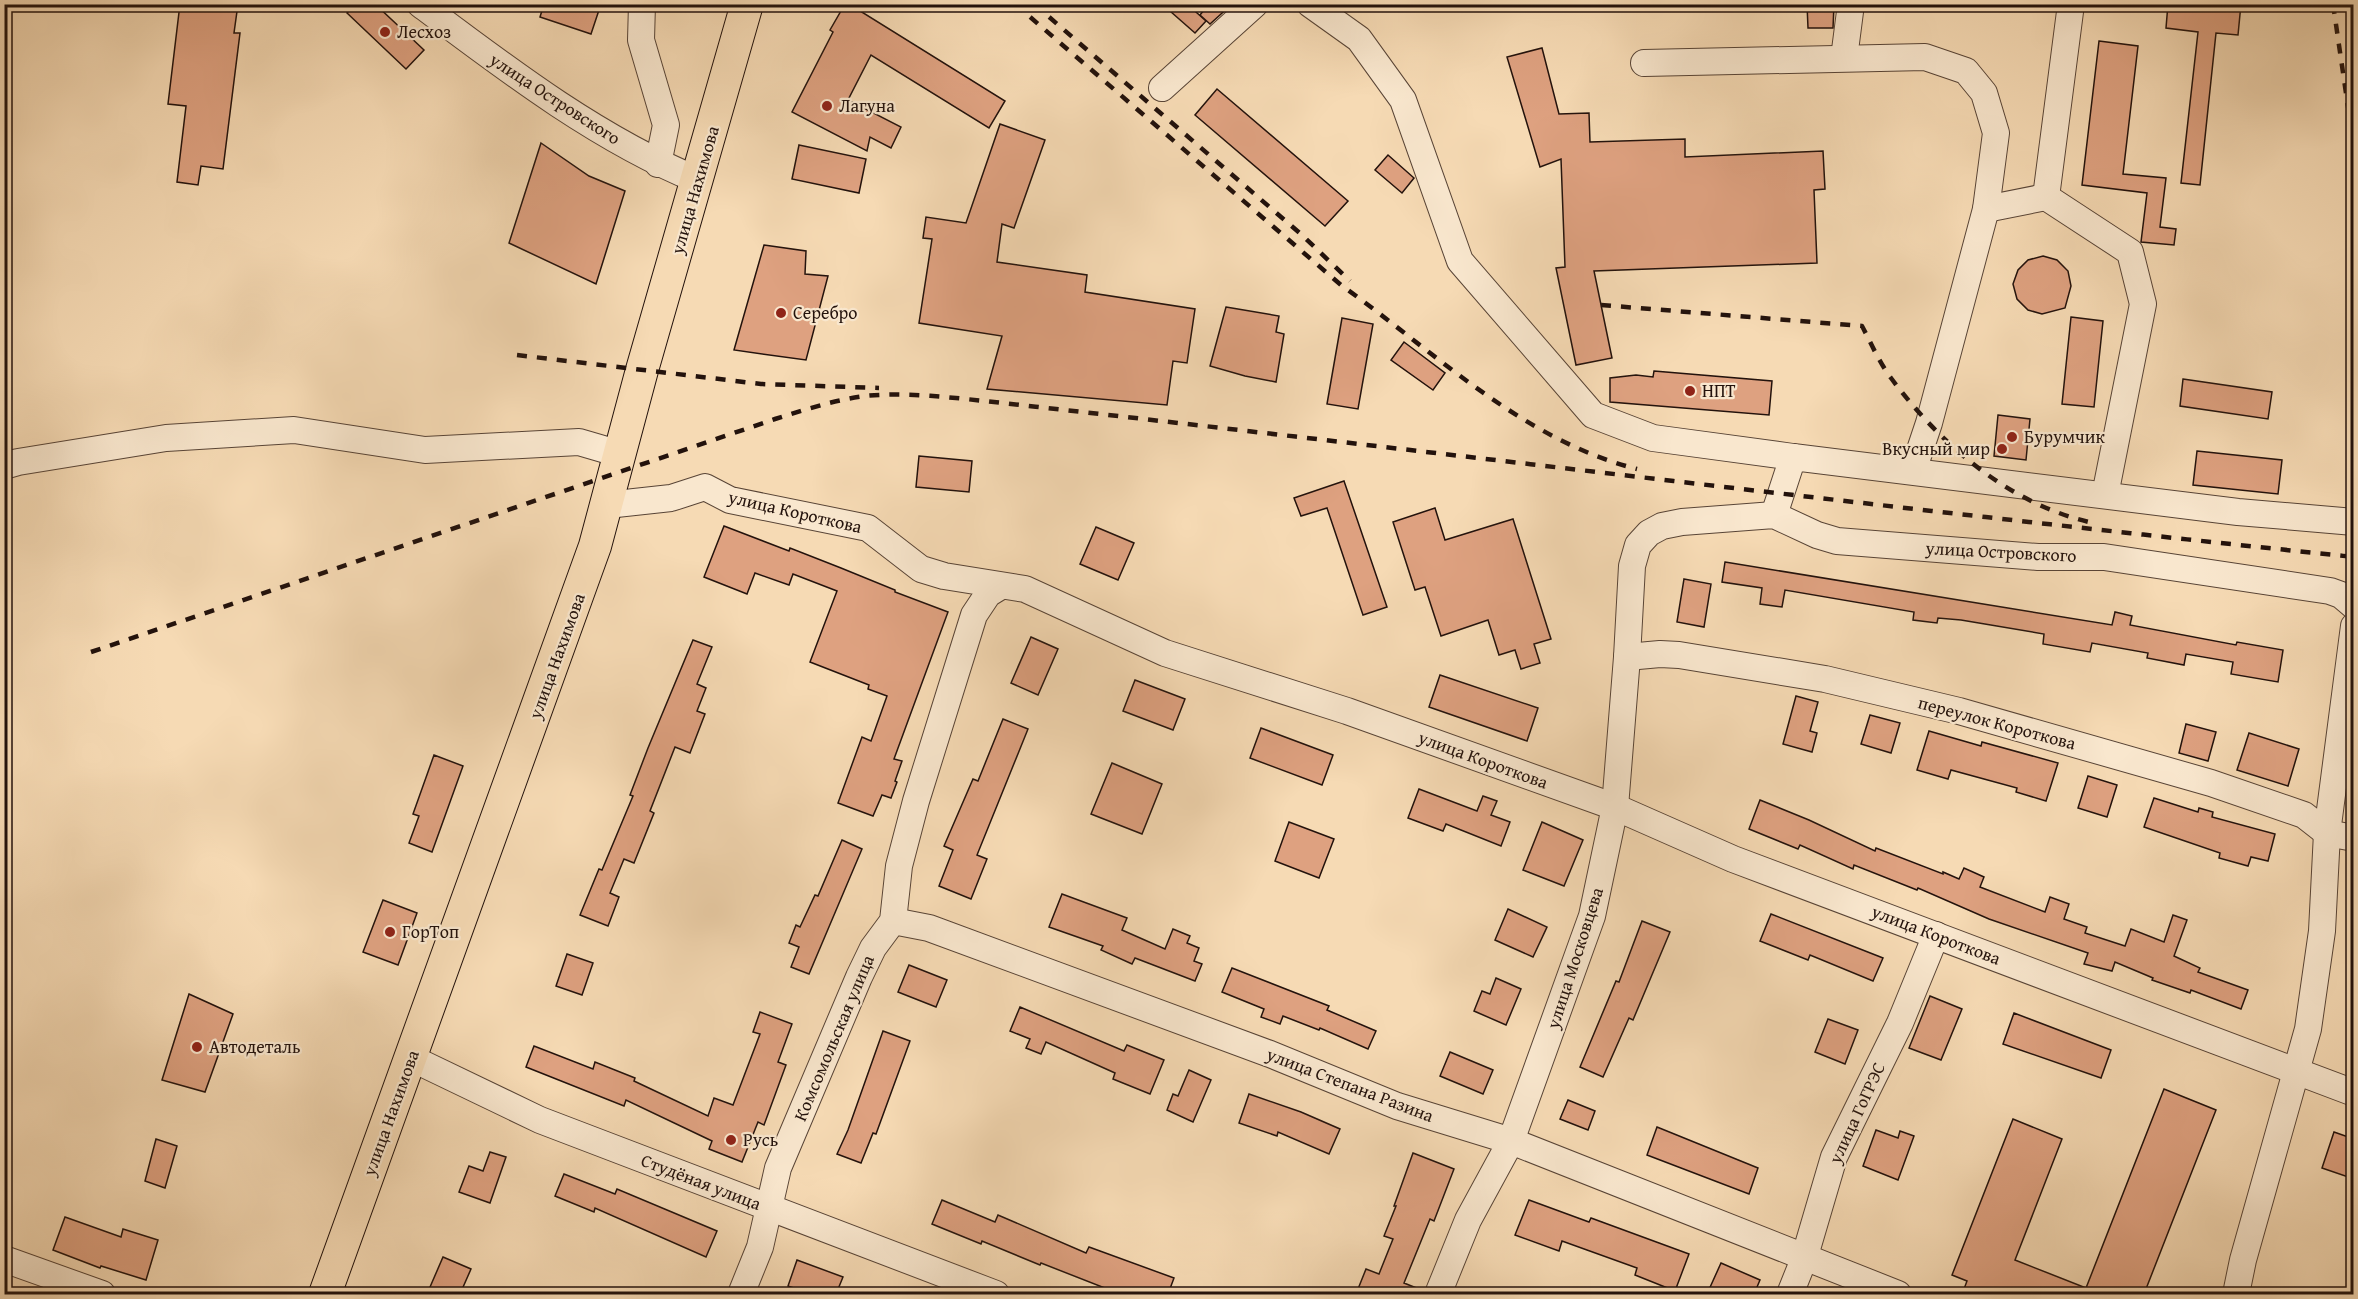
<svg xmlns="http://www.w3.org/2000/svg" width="2358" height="1299" font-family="'Gentium Book Plus',serif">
<rect width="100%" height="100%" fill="#f6dab4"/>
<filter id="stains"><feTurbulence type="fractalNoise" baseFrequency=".00333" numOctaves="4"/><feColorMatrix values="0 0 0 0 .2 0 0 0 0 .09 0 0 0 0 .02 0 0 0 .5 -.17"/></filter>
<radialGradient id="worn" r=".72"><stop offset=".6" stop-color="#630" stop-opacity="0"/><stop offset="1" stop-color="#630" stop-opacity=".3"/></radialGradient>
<g fill="#dea180" stroke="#23120c" stroke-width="1.5">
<path d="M180,4H238L234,33H240L223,169L201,166L198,185L177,182L186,106L168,104Z"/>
<path d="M355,4H375L424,50L406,69L347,13Z"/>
<path d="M544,4H601L591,34L540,17Z"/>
<path d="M845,4H849L1005,101L989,128L871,55L848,100L901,127L891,148L870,137L867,151L792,112L833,32L830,30Z"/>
<path d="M1162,4H1187L1206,21L1195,33Z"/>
<path d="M1209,4H1232L1210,24L1200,15Z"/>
<path d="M1807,4H1834L1833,28H1808Z"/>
<path d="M2168,4H2241L2238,35L2216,33L2200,185L2181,183L2198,32L2166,28Z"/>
<path d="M2099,41L2138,46L2123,174L2166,178L2160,227L2176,229L2174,245L2141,242L2147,193L2082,185Z"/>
<path d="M1542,48L1559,114L1589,113L1590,142L1685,139V157L1823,151L1825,189L1814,190L1817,263L1594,271L1612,358L1576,365L1556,268L1565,267L1561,159L1540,167L1507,57Z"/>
<path d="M1217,89L1348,201L1325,226L1195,115Z"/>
<path d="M1000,124L1045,140L1014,228L1002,224L997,262L1087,275L1085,292L1195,309L1187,363L1173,361L1167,405L987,389L1002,336L919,323L932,239L923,238L926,217L966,223Z"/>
<path d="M541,143L589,176L625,191L596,284L509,243Z"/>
<path d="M799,145L866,159L859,193L792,179Z"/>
<path d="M1388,155L1414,178L1402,193L1375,170Z"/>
<path d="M764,245L806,251L805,274L828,276L806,360L734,350Z"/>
<path d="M2043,256L2057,260L2068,271L2071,286L2065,308L2042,314L2028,310L2017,299L2013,284L2018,270L2028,260Z"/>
<path d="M1226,307L1279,316L1276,332L1284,334L1276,382L1245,376L1210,366Z"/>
<path d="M2071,317L2103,321L2094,407L2062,404Z"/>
<path d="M1342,318L1373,324L1358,409L1327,404Z"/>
<path d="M1404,342L1445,373L1433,390L1391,360Z"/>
<path d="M1654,371L1772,381L1769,415L1610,402V378L1636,375L1653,377Z"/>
<path d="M2183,379L2272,392L2268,419L2180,406Z"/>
<path d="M1998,415L2030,419L2026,460L1994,456Z"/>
<path d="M2197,451L2282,460L2278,494L2193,485Z"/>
<path d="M919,456L972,461L969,492L916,487Z"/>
<path d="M1344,481L1387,607L1363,615L1327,508L1301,516L1294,498Z"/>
<path d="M1435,508L1445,540L1513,519L1551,639L1534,644L1540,663L1521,669L1515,650L1499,655L1488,620L1441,636L1425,587L1415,590L1393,522Z"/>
<path d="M724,526L789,551L790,548L841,568L895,590V592L948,612L894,759L902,761L895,781L897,782L891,798L882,795L873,816L838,803L862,737L871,741L887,696L868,689L869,685L810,662L837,591L793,574L789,585L755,573L747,594L704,577Z"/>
<path d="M1096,527L1134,543L1118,580L1080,564Z"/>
<path d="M1725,562L2112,625L2115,612L2132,616L2130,625L2236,645L2237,642L2283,650L2278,682L2231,674L2233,662L2186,654L2184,665L2147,658L2148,653L2092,643L2090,652L2043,644L2044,634L1961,620L1938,618L1937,623L1913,620L1914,612L1785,590L1782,607L1760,604L1762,588L1722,582Z"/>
<path d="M1684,579L1711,584L1704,627L1677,622Z"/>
<path d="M1031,637L1058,649L1038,695L1011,683Z"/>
<path d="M693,640L712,647L697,684L706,688L697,711L705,714L690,753L675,747L650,811L654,813L634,863L624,859L610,893L619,897L608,926L580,915L599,869L602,870L633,796L630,795L648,748Z"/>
<path d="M1440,675L1538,708L1527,741L1429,707Z"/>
<path d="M1135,680L1185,699L1173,730L1123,711Z"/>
<path d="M1796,696L1818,702L1810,731L1817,733L1812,752L1783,744Z"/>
<path d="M1870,715L1900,723L1891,753L1861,744Z"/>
<path d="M1003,719L1028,729L977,855L987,859L971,899L939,886L953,850L944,846L973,779L978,781Z"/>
<path d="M2186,724L2216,732L2208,761L2179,753Z"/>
<path d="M1261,728L1333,755L1322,785L1250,758Z"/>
<path d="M1929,731L1981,746L1982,742L2058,763L2046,801L2016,792L2017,788L1951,770L1948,779L1917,770Z"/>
<path d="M2249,733L2299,749L2288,786L2237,770Z"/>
<path d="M434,755L463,766L432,852L409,843L419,816L413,814Z"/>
<path d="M1112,763L1162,784L1142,834L1091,814Z"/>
<path d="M2088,776L2117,785L2107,817L2078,808Z"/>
<path d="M1419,789L1477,811L1483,796L1497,801L1491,815L1510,822L1501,846L1446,824L1443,831L1408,818Z"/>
<path d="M2154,798L2198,812L2199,808L2213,812L2212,817L2275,834L2268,861L2251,857L2248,866L2219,858L2220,853L2144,827Z"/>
<path d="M1760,800L1809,820L1875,851L1876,848L1943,874V872L1959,879L1964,868L1984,877L1980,887L2045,912L2050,897L2069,904L2064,919L2087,927L2085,933L2125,946L2131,929L2164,942L2173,915L2187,920L2174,956L2200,968L2198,972L2248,990L2241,1009L2191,990L2190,993L2152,980L2153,978L2115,962L2112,971L2084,964L2088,953L1989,919L1918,888L1917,890L1854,865L1853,869L1800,845L1798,849L1749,829Z"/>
<path d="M1289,822L1334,839L1319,878L1275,861Z"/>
<path d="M1542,822L1583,840L1564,886L1523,870Z"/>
<path d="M842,840L862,849L809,974L791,967L799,947L789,943L796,925L800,927L815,895L818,896Z"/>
<path d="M1062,894L1127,918L1122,930L1165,949L1173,929L1190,936L1187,943L1199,948L1194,961L1202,964L1195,981L1135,958L1132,964L1101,950L1103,946L1049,927Z"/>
<path d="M383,900L417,913L398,965L363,952Z"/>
<path d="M1508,909L1547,927L1533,957L1495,940Z"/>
<path d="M1771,914L1883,958L1873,981L1810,955L1808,960L1760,941Z"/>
<path d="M1642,921L1670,932L1633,1020L1629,1018L1603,1077L1580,1067L1616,981L1619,982Z"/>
<path d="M567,954L593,963L582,995L556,986Z"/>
<path d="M909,965L947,980L936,1007L898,992Z"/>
<path d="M1232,968L1329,1006L1327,1010L1376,1031L1368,1049L1320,1028L1319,1030L1283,1016L1280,1024L1261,1017L1264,1009L1222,992Z"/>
<path d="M1496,978L1521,989L1506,1025L1474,1011L1482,991L1490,994Z"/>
<path d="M189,994L233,1014L205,1092L162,1080Z"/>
<path d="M1930,996L1962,1009L1941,1060L1909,1048Z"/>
<path d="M1020,1007L1124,1051L1127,1045L1164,1060L1150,1094L1113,1079L1115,1073L1046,1042L1041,1054L1026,1048L1030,1039L1010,1031Z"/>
<path d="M760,1012L792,1024L778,1062L786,1065L764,1125L758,1122L742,1162L709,1149L712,1141L626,1100L624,1106L526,1067L534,1046L593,1069L595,1062L635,1078L634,1081L708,1116L714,1098L733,1105L760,1034L753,1032Z"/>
<path d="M2014,1013L2111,1050L2101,1078L2003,1044Z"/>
<path d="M1828,1019L1858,1030L1845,1064L1815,1052Z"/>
<path d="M883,1031L910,1041L876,1134L873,1133L861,1163L837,1154L848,1130Z"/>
<path d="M1450,1052L1493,1070L1483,1094L1440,1076Z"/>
<path d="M1189,1070L1211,1080L1193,1122L1167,1110L1173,1094L1178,1096Z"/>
<path d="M2164,1089L2216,1110L2144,1294H1977L1964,1289L1967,1281L1952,1275L2013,1119L2062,1139L2015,1260L2086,1288Z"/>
<path d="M1249,1094L1301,1112L1340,1129L1329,1154L1278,1132L1277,1136L1239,1123Z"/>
<path d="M1568,1100L1595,1111L1588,1130L1560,1119Z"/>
<path d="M1657,1127L1758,1168L1749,1194L1647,1155Z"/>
<path d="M1876,1130L1898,1138L1900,1131L1914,1136L1898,1180L1863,1166Z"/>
<path d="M2334,1132L2354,1139V1179L2322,1168Z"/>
<path d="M156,1139L177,1146L165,1188L145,1181Z"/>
<path d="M490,1152L506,1157L490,1203L459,1192L469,1166L483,1171Z"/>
<path d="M1413,1153L1454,1169L1434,1221L1430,1219L1404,1283L1424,1291L1423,1294H1356L1366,1269L1379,1274L1393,1239L1384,1236L1396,1206H1394Z"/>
<path d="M564,1174L615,1194L617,1189L717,1231L706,1257L595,1208L594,1212L555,1196Z"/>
<path d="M942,1200L995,1222L998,1215L1086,1253L1089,1247L1174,1278L1168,1294H1120L1041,1263L1040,1265L982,1241L981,1244L932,1224Z"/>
<path d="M1529,1200L1589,1222L1591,1218L1689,1254L1675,1291L1635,1275L1637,1268L1562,1241L1559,1251L1515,1235Z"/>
<path d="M65,1217L121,1237L123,1229L158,1240L146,1280L101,1266L100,1268L53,1250Z"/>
<path d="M443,1257L471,1269L460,1294H427Z"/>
<path d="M797,1260L843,1277L836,1294H811L788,1286Z"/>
<path d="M1721,1263L1760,1280L1754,1294H1707Z"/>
</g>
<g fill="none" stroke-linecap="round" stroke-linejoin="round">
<defs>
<g id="minor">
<path d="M420,4C505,68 599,140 698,180"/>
<path d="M642,4L641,40L666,125L658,164"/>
<path d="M1310,4L1359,39L1403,100L1460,261L1593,415L1653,438L1793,457"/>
<path d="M1844,58L1851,4"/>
<path d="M1644,63L1925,57L1966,71L1984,93L1996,133L1986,209L1929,423L1913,471"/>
<path d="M1162,88L1255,4"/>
<path d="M2046,197L2130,252L2143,304L2105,495"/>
<path d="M2046,197L2071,4"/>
<path d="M1986,209L2046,197"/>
<path d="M4,466L18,462L166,438L294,430L425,450L579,442L620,454"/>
<path d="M607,505L671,498L705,487L730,500L868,528L921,569L944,576L1025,589L1165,653L1347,711L1615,807L1733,859L2354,1093"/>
<path d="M1774,515L1793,457L2238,512L2354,522"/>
<path d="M1627,657L1660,654L1679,655L1825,679L1959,711L2211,783L2304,815L2327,833L2354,838"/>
<path d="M893,921L929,928L1270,1054L1397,1106L1511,1141L1898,1294"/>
<path d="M411,1058L540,1120L996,1294"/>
<path d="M4,1259L102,1294"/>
<path d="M741,1294L760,1247L778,1168L859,977L873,948L893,921L899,866L916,801L974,615L988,594L1001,586"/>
<path d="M1438,1294L1468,1220L1511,1141L1592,916L1615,807L1627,657L1632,566L1638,545L1649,533L1662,526L1682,522L1774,515L1817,535L1837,541L2038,557H2104L2330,591L2341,595L2354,606"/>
<path d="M1790,1294L1804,1259L1834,1157L1900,1023L1936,935"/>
<path d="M2236,1294L2243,1260L2308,1029L2322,931L2327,833L2354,626"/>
</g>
<path id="major" d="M325,1294L595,546L642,370L747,4"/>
</defs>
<use href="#minor" stroke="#584436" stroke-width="28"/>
<use href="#major" stroke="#23120c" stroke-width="34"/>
<use href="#minor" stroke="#f9e7ce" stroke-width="26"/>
<use href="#major" stroke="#f6dab4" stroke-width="32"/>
<g stroke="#23120c" stroke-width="4.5" stroke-dasharray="10 10" stroke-linecap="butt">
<path d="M1015,4L1341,285C1435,352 1522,440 1637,469"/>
<path d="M1034,4L1302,235L1350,281"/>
<path d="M2333,4L2354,148"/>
<path d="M1601,305L1862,326C1871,343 1879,362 1891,378C1940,444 2008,503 2089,522"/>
<path d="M517,355L761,384L879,388"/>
<path d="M91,652L775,419C804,410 834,400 865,396C904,392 946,397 985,401C1441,452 1897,510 2354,557"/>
</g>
</g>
<g fill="#8f2418" stroke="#f9e7ce" stroke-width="2">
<circle cx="385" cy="32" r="6"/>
<circle cx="827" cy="106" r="6"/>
<circle cx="781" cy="313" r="6"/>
<circle cx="1690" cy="391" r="6"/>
<circle cx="2012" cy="437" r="6"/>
<circle cx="2002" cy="449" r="6"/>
<circle cx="390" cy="932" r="6"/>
<circle cx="197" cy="1047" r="6"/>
<circle cx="731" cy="1140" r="6"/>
</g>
<g text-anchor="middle" stroke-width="4.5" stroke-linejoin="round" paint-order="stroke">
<g font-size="18" fill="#23120c" stroke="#f9e7ce" text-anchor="start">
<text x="397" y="38">Лесхоз</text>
<text x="839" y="112">Лагуна</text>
<text x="793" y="319">Серебро</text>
<text x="1702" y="397">НПТ</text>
<text x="2024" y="443">Бурумчик</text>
<text x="1990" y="455" text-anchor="end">Вкусный мир</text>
<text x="402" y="938">ГорТоп</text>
<text x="209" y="1053">Автодеталь</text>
<text x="743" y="1146">Русь</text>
</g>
<g font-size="18" fill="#23120c" stroke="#f9e7ce">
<text transform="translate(555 99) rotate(33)" y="6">улица Островского</text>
<text transform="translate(695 190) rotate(-74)" y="6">улица Нахимова</text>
<text transform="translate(795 512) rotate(13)" y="6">улица Короткова</text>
<text transform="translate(2001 552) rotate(3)" y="6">улица Островского</text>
<text transform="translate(557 656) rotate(-70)" y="6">улица Нахимова</text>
<text transform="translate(1997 723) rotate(15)" y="6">переулок Короткова</text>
<text transform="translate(1483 760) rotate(20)" y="6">улица Короткова</text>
<text transform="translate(1936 935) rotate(21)" y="6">улица Короткова</text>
<text transform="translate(1575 958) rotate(-72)" y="6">улица Московцева</text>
<text transform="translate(834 1038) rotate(-67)" y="6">Комсомольская улица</text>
<text transform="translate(1350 1085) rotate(21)" y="6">улица Степана Разина</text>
<text transform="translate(391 1113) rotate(-70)" y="6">улица Нахимова</text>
<text transform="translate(1857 1113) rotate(-65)" y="6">улица ГоГРЭС</text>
<text transform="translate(701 1182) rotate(21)" y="6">Студёная улица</text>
</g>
</g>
<rect width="2358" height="1299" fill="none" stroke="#f6dab4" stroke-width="24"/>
<rect x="6" y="6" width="2346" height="1287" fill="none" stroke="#23120c" stroke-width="3"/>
<rect x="12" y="12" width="2334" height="1275" fill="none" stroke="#23120c" stroke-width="1.5"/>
<rect width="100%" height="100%" filter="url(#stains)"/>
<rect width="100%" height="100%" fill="url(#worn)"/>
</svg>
